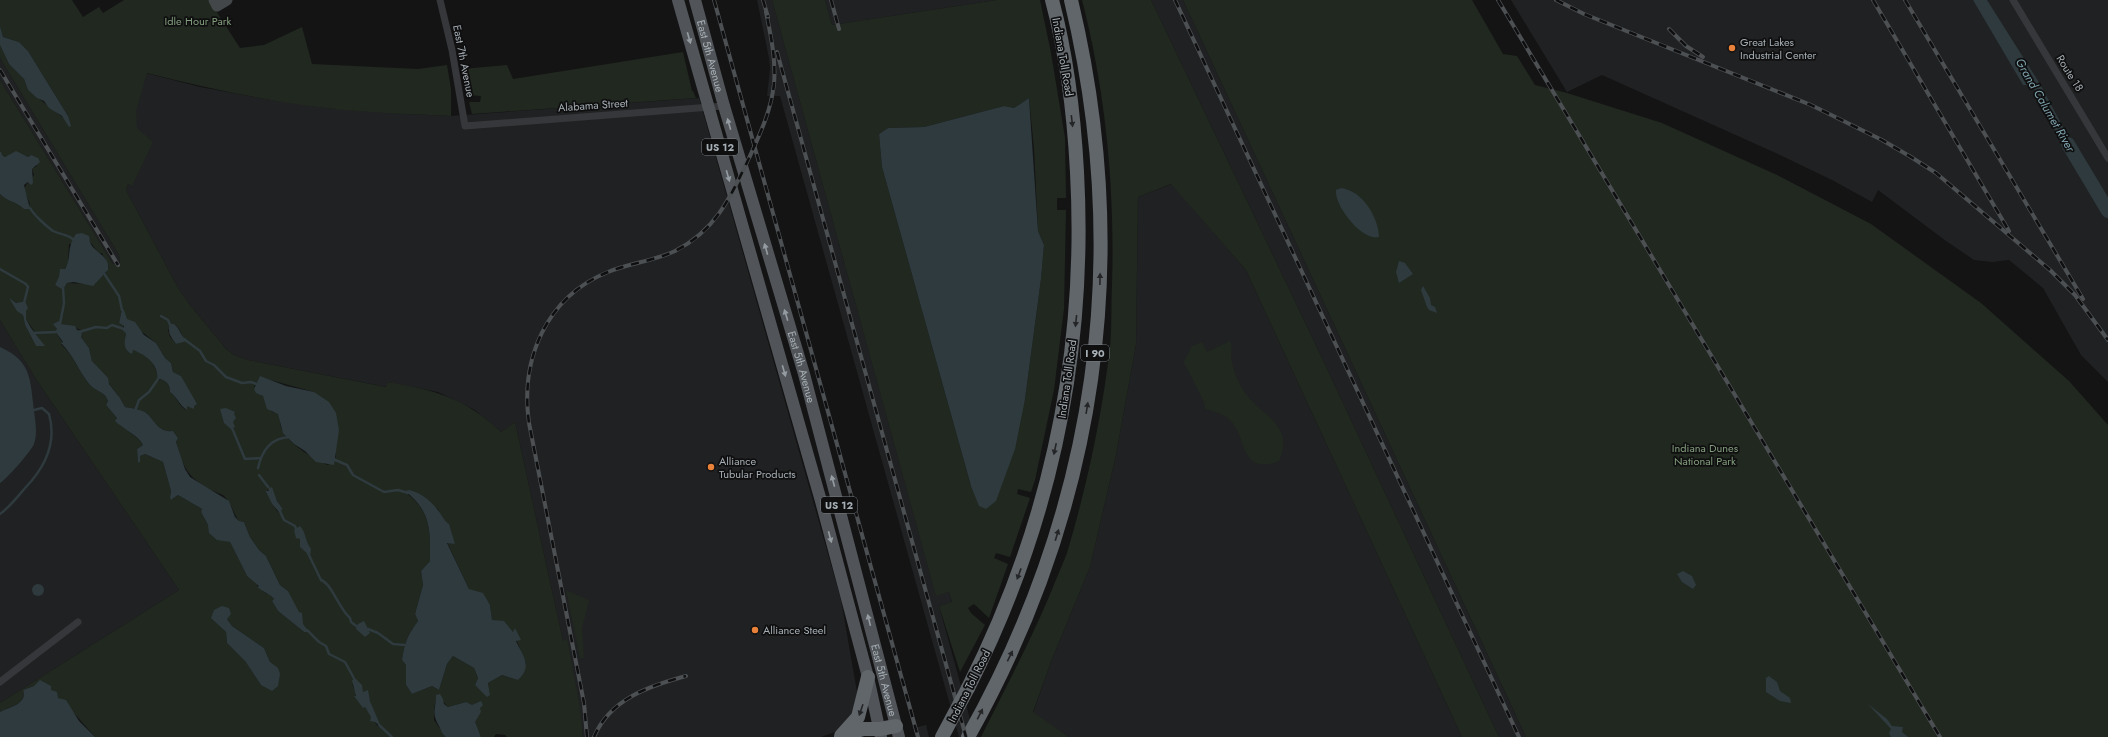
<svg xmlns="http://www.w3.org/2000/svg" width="2108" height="737" font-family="Jost,sans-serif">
<rect width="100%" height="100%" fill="#141415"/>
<g fill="#202122">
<path d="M757,0H772L936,595L949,592L952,603L939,606L975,737H959L780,96H767L770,69L769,58Z"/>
<path d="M825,0H997L832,25Z"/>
<path d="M1151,0H1183L1526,737H1499L1322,358Z"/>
<path d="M1511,0H2108V382L2081,355L2043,288L2009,260L1992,262L1974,260L1946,241L1878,190L1872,202L1834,181L1778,154L1602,75L1567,92Z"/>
<path d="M0,58L119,255L120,264H113L0,80Z"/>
<path d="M115,65L200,87L265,99L327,108L387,113L451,116L699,98L841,600L857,692L850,722L835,732L821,737H583L582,728L515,422L501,432L475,410L438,392L388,382L387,387L248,360L234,355L226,349L187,301L178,288L126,190L128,184L132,186L88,109Z"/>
<path d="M1172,184L1246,270L1462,737H1069L1033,713L1052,659L1090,567L1116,455L1136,344L1138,197Z"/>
<path d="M0,320L34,376L179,590L0,703Z"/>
<path d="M926,725L929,737H916L914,728Z"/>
</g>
<g fill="#212820" fill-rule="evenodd">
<path d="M0,0H72L83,17L99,7L103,13L124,0H209L240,48L264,45L302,27L312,64L418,69L447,65L451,89V116C410,114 368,113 326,108C266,101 206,88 147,73L136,111L137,128L153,142L132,186L128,184L126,190L178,288L187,301L226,349L234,355L248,360L386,387L388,382C434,390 466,398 501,432L515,422L563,641L567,639L580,707L583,737H507L505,735L496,734L494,737H481L474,722L481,712L466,702L448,707L437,695L434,708V720L446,737H95L67,705L58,698L34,686L23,690C28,704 9,707 0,712V703L179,590L34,376L0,320V194C7,202 16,201 24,209L30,204C23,186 22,190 34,175L32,169L37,166L31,155L28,157C19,153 14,153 5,157L2,155L0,157V80L113,264H120L119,255L0,58V45L9,64L24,79L28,90L66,120L68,116L28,51L19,42L3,37L0,26ZM89,241L99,253H102L109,267L105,275L100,276L95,284L67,283L63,290L55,285L68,263L69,244ZM11,300L16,303L24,301L26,319L44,346H36L25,325L23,315ZM122,309L126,319L156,343L165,358L171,363L173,372L181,376L193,400L194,406H187L186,410C178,405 177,397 170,392C170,385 167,383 162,379L158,381L159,376L151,360L145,354L133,350L125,339L126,334L122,329L124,326L119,323ZM54,324L67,325L81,330V337L89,348L92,361L120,398L125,407C131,408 138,409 143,411C154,416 156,433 173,431L178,438L176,442C184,468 186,476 211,490C215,492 219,493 223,495C231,502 233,513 239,521L244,522L250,537L259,550L266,556L280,585L288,591L303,625L308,632H304L278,611L272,601L274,599L269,594H267L257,587L258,583L247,576L230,542L223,540L208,525L201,512L202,509L178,495L173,499L170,497L171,491L163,462L145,454L139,456L140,462L138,463L137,449L143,445C138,436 123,429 116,421L117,418L106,405L108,401C105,391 96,392 90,385C79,372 74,356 61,344L63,343L55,331L57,329ZM174,324C179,328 183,335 184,341L176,344L170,337L168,330ZM263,378L314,392L337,443L335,451L336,457L328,465C315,460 289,444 283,431C279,425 281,420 278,413L272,412L263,396L254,389L255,384ZM265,490H269L283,509L278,512L272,504ZM405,492L438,509L455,544L447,542L469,589L490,605L492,621L513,632L526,663L518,680L502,675L488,683L490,695L475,685L478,678L474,668L453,656L447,664L439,690L432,686L412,694L406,685V665L402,660C405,642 407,636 418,621L415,614L423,585L421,571L430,561C430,531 432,512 405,492ZM212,618L227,619L232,626L264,648L270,662L261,685L245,661L227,643L226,632ZM352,684L368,696L378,723L380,725L378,727C372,716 364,705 355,696L357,694Z"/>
<path d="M772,0H825L832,25L997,0H1040L1051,53L1065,138L1066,198H1057V210H1066L1064,309L1054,390L1035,480L1031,492L1018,489L1017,494L1030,498L1010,557L996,553L994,558L1008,564L989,618L974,604L968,608L971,613L985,625L960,672L939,606L952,602L949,592L936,596ZM1029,98L1034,149L1038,231L1044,245L1041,279L1025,399L971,486L882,167L879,134L888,128L924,127L1004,106L1014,108Z"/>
<path d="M1082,0H1151L1322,358L1499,737H1462L1246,270L1171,184L1138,197L1136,344L1116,455L1090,567L1052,659L1033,712L1069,737H981C1005,689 1030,642 1051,592C1056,579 1062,566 1067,553C1087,486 1102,416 1110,347C1112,327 1111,306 1112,285C1115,189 1106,93 1082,0Z"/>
<path d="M1183,0H1472L1503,54L1517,56L1535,85L1567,93L1662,123L1777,175L1871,224L1981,303L2069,381L2108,425V737H1526Z"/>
<path d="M683,52L692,91H693L696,98L472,114L469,102H480L481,96L468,95L462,69L507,65L513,79Z"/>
<path d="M1230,341L1232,346C1228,364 1239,387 1251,400C1261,411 1277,420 1282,435C1285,444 1282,451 1280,460C1271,466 1254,467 1248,456C1240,443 1241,430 1228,418C1221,413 1213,411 1205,409L1204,402L1184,362L1192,346L1202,342L1207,352Z"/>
<path d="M566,590L589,600L582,628L584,658H580Z"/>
</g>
<g fill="#2e3a3e">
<path d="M1973,0H1987L2040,84L2080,159L2071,162L2032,85H2023Z"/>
<path d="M0,26L3,37L19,42L28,51L68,116L71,126L69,127L62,116L49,108L44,101L37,98L28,90L24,79L9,64L0,45Z"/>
<path d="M1029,98L1038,231L1044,245L1041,279L1025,399L1015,449L996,501L986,509L979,506L971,486L882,167L879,134L888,128L924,127L1004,106L1014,108Z"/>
<path d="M16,151L28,157L31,155L38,158L40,162L32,169L33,183L31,185L28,182L24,185L30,209H24C16,201 7,202 0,194V157L2,155L5,157Z"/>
<path d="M1341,188C1363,191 1378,217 1379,237C1363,242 1334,206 1336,190Z"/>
<path d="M82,233L89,236C90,238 89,240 90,242C93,252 111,256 108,270L93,286L74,282L67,283L63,290L55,285L59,277L60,269H65C72,257 66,248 76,234Z"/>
<path d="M1399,261L1405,263L1413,274L1399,283L1396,272Z"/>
<path d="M1423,286L1430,298L1431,305L1435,307L1437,313L1429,310L1427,307L1421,290Z"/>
<path d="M9,298L16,303L25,301L28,308L26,311V319L31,328L45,346H36L25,325L23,315L17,311Z"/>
<path d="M122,309L124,310L127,319L135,322L144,335L156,343L165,358L171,363L173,372L181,376L197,404L194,406V409L187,406V410C179,405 178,398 170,392C170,385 167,381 160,379L157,381C160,366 147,355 133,350L132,354C123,350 124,342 126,334L121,328H124V326L119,323Z"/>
<path d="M59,321L61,324L75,326L77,330L82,331L81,337L89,348L92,361L108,378L109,384L120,398L125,407C131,408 138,409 143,411C154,416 156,433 173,431L178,438L176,442L185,469L190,477L229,501L235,517L239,521L244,522L250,537L259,550L266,556L280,585L288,591L299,612L302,613L303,624L309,632H304L278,611L272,601L274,599C269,593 263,592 257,587L259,586L247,576L230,542L217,540L209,533L208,525L201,512L202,509L178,495L171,500L170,497L171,491L163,462L145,454L140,456V462L138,463L137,449L143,445C139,436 123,429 115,421L117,418L106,405L108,401C105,391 96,392 90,385C79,372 74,356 61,343L63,342L55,331L57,329L53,324Z"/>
<path d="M170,324H174C180,329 181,336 187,341L176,344C171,337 167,333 170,324Z"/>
<path d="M0,347C32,361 30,380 34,410C35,421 38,433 34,444C32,450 6,480 0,483Z"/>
<path d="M260,376L286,386L314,392L329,402L336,413L339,430L334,465L316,462L305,451L294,444L283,433L278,414L267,409L263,396L256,393L254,389Z"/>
<path d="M226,408L235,412L234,414L236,418L233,422L235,427L233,428V431L224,423L220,409Z"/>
<path d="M267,483L270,488L272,487L277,501L283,509L279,512L272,504L265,490L268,491L269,490Z"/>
<path d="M409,490C421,493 429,499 437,509C442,514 443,520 449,524L455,544L447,543L469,589L483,593L490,605L492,620L504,621L513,632L515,628L521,640L516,641C523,656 533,666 518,680L502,675L488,683L490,695L487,697L475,685L478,678L474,668L453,656L447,664L439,690L432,686L412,694L406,685V665L402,660C405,642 407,636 418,621L415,614L423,585L421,571L430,561C430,531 432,512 405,491Z"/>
<path d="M300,526C306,532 305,541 311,549L310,556L300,547V539L296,538L294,530Z"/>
<path d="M1683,571L1692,576L1696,585L1693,589L1682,582L1677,574Z"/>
<circle cx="38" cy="590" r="6"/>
<path d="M222,606L229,608L231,614L227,619L232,626L264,648L270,662L278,668L280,674L278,686L272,691L261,685L245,661L227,643L226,632L211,618L214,610Z"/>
<path d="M364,621L370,633L365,637L356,629L358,624Z"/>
<path d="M1769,676L1777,682L1780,691L1790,698L1791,703L1780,701L1766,692V678Z"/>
<path d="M356,679L362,685L363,692L368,690L370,701L381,727L375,722L370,721L371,717L365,707L363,708L354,696H356L352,680Z"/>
<path d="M40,680L51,686V690L57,692L58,698L66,700L79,721L95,737H0V712C9,707 28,704 23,690L34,686Z"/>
<path d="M440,694L443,699L444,704L448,707L466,702L472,705L481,701L483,705L480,708L481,712L475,722L481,737H446C442,734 441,730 439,726C431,712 436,709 436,695Z"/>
<path d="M1868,704L1887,719L1892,726L1903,727L1902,732L1908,737H1891L1889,733L1891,729Z"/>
</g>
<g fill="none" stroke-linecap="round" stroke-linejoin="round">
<g stroke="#2e3a3e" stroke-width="2.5">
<path d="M0,153L2,158"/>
<path d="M30,208C34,215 46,226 53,231C61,235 68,234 74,240"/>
<path d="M0,269L26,284L28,287L24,303"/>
<path d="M103,272L119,296L122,310"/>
<path d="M161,316L168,320L171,327"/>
<path d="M60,324L64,303L63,288"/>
<path d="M79,332L96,327L107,328L112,325L124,329"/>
<path d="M33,333L57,332"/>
<path d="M184,339L200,351L206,361L214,365L226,377L242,383L251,382L259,385"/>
<path d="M135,411L139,400L149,392L158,379"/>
<path d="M232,428L245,459L261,458"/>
<path d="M333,459L347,465L353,475L384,492L398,490L408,493"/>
<path d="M258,468C262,451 270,438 290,437"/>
<path d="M259,475L268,487"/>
<path d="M279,509L284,520L295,526L297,531"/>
<path d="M0,514C11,506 17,497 26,487C45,467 57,442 49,414L42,408L34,410"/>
<path d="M308,553L321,580C332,584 339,609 350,618L351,622L359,628"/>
<path d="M368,629L378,633L393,644L405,645"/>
<path d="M307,630L319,642L326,646L329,654L345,662L356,682"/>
<path d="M379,725L392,737"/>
</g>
<path stroke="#2e3a3e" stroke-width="14" d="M2068,144L2108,211"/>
<g stroke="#35373a" stroke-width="7">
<path d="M440,0L452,50L465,126L724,106"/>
<path d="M2013,0L2108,158"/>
<path d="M0,682L78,622"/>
</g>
<path stroke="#43474a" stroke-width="11" d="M214,0L217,6L227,0"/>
<g stroke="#515559" stroke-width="12">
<path d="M678,0L821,501L868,677L881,737"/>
<path id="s1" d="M695,0L724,106L804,374L899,737"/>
</g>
<g stroke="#61666b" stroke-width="14">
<path d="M968,688C1050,526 1087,355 1077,172C1074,115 1067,56 1052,0"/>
<path d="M844,735L863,729H880L896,726"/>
<path d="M841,736L858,717L868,677"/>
<path d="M968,737C1097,507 1133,258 1071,0"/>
</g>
<defs>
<g id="rail">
<path d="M714,0L918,737"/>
<path d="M763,0L768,17"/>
<path d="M831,0L839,29"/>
<path d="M1175,0L1519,737"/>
<path d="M1498,0L1940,737"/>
<path d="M1556,0L1584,14L1811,105L1882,140L1911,157L1936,173L2050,270L2075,295L2108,340"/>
<path d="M1873,0L2009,231"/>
<path d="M1905,0L2083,299"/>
<path d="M1669,29L1686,46L1703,57"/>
<path d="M777,52L966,737"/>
<path d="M0,70L118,265"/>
<path d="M587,737L584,703L529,423C520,359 546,297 608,272C630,263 654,261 675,251C716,230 730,198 749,158C760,134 771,111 774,84C776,60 771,36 766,12"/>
<path d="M594,737C610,699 649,686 686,676"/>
</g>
</defs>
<use href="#rail" stroke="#4c5053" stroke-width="4"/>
<use href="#rail" stroke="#0f0f10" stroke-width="2.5" stroke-dasharray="8" stroke-linecap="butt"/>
<path stroke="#61666b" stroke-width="14" d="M942,737L968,688"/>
</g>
<defs><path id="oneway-solid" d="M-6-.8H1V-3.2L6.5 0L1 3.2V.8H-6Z"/></defs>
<g fill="#959da3">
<use href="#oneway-solid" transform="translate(689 38) rotate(74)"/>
<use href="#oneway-solid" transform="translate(729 124) rotate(-106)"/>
<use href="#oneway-solid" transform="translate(728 176) rotate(74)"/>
<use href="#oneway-solid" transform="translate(766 249) rotate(-106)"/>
<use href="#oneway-solid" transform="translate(786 315) rotate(-107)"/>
<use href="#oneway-solid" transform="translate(784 371) rotate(74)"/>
<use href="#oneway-solid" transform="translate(833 481) rotate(-105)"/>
<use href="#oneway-solid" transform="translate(830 537) rotate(75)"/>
<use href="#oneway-solid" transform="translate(869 620) rotate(-104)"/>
</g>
<g fill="#242527">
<use href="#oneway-solid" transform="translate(1072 121) rotate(83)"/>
<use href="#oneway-solid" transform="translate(1100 279) rotate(-89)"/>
<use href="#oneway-solid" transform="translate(1076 321) rotate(96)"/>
<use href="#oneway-solid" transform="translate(1087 408) rotate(-81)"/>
<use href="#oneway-solid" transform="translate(1055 449) rotate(102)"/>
<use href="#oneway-solid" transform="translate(1057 535) rotate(-73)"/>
<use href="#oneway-solid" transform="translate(1019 574) rotate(110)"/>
<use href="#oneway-solid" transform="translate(1010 656) rotate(-64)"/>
<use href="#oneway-solid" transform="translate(861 710) rotate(109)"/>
<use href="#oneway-solid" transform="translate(980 714) rotate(-63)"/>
</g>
<g fill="#e8823a" stroke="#0f0f10" stroke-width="1.5">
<circle cx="1732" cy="48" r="4"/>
<circle cx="711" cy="467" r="4"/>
<circle cx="755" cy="630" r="4"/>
</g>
<g text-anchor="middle" stroke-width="3.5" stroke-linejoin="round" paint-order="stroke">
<g fill="#0f0f10" stroke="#797f84" stroke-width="1">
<rect x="702" y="139" width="36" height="16" rx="3"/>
<rect x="1081" y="345" width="28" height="16" rx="3"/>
<rect x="821" y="497" width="36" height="16" rx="3"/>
</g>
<g font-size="10" font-weight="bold" fill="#a6afb5">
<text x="720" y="151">US 12</text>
<text x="1095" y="357">I 90</text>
<text x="839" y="509">US 12</text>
</g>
<g font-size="11" fill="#849f7e" stroke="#0f0f10">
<text x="198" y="25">Idle Hour Park</text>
<text x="1705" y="452">Indiana Dunes<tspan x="1705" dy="13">National Park</tspan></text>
</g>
<g font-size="11" fill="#a6afb5" stroke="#0f0f10" text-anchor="start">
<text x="1740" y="46">Great Lakes<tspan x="1740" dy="13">Industrial Center</tspan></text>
<text x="719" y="465">Alliance<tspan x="719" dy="13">Tubular Products</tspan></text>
<text x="763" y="634">Alliance Steel</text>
</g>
<g font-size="11" fill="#a6afb5" stroke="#0f0f10">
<text dy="4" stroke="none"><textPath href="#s1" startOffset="58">East 5th Avenue</textPath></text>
<text transform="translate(1063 57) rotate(80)" y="4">Indiana Toll Road</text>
<text transform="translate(464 61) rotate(79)" y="4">East 7th Avenue</text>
<text transform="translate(2070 73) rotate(58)" y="4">Route 18</text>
<text transform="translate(593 105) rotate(-4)" y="4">Alabama Street</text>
<text dy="4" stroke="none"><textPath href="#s1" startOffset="382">East 5th Avenue</textPath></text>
<text transform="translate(1067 379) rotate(-82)" y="4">Indiana Toll Road</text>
<text dy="4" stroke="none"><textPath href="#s1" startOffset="706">East 5th Avenue</textPath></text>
<text transform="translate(969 686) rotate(-63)" y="4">Indiana Toll Road</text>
</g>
<g font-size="12" font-style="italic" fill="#7fa4af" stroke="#0f0f10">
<text transform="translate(2045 105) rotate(60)" y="4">Grand Calumet River</text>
</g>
</g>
</svg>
